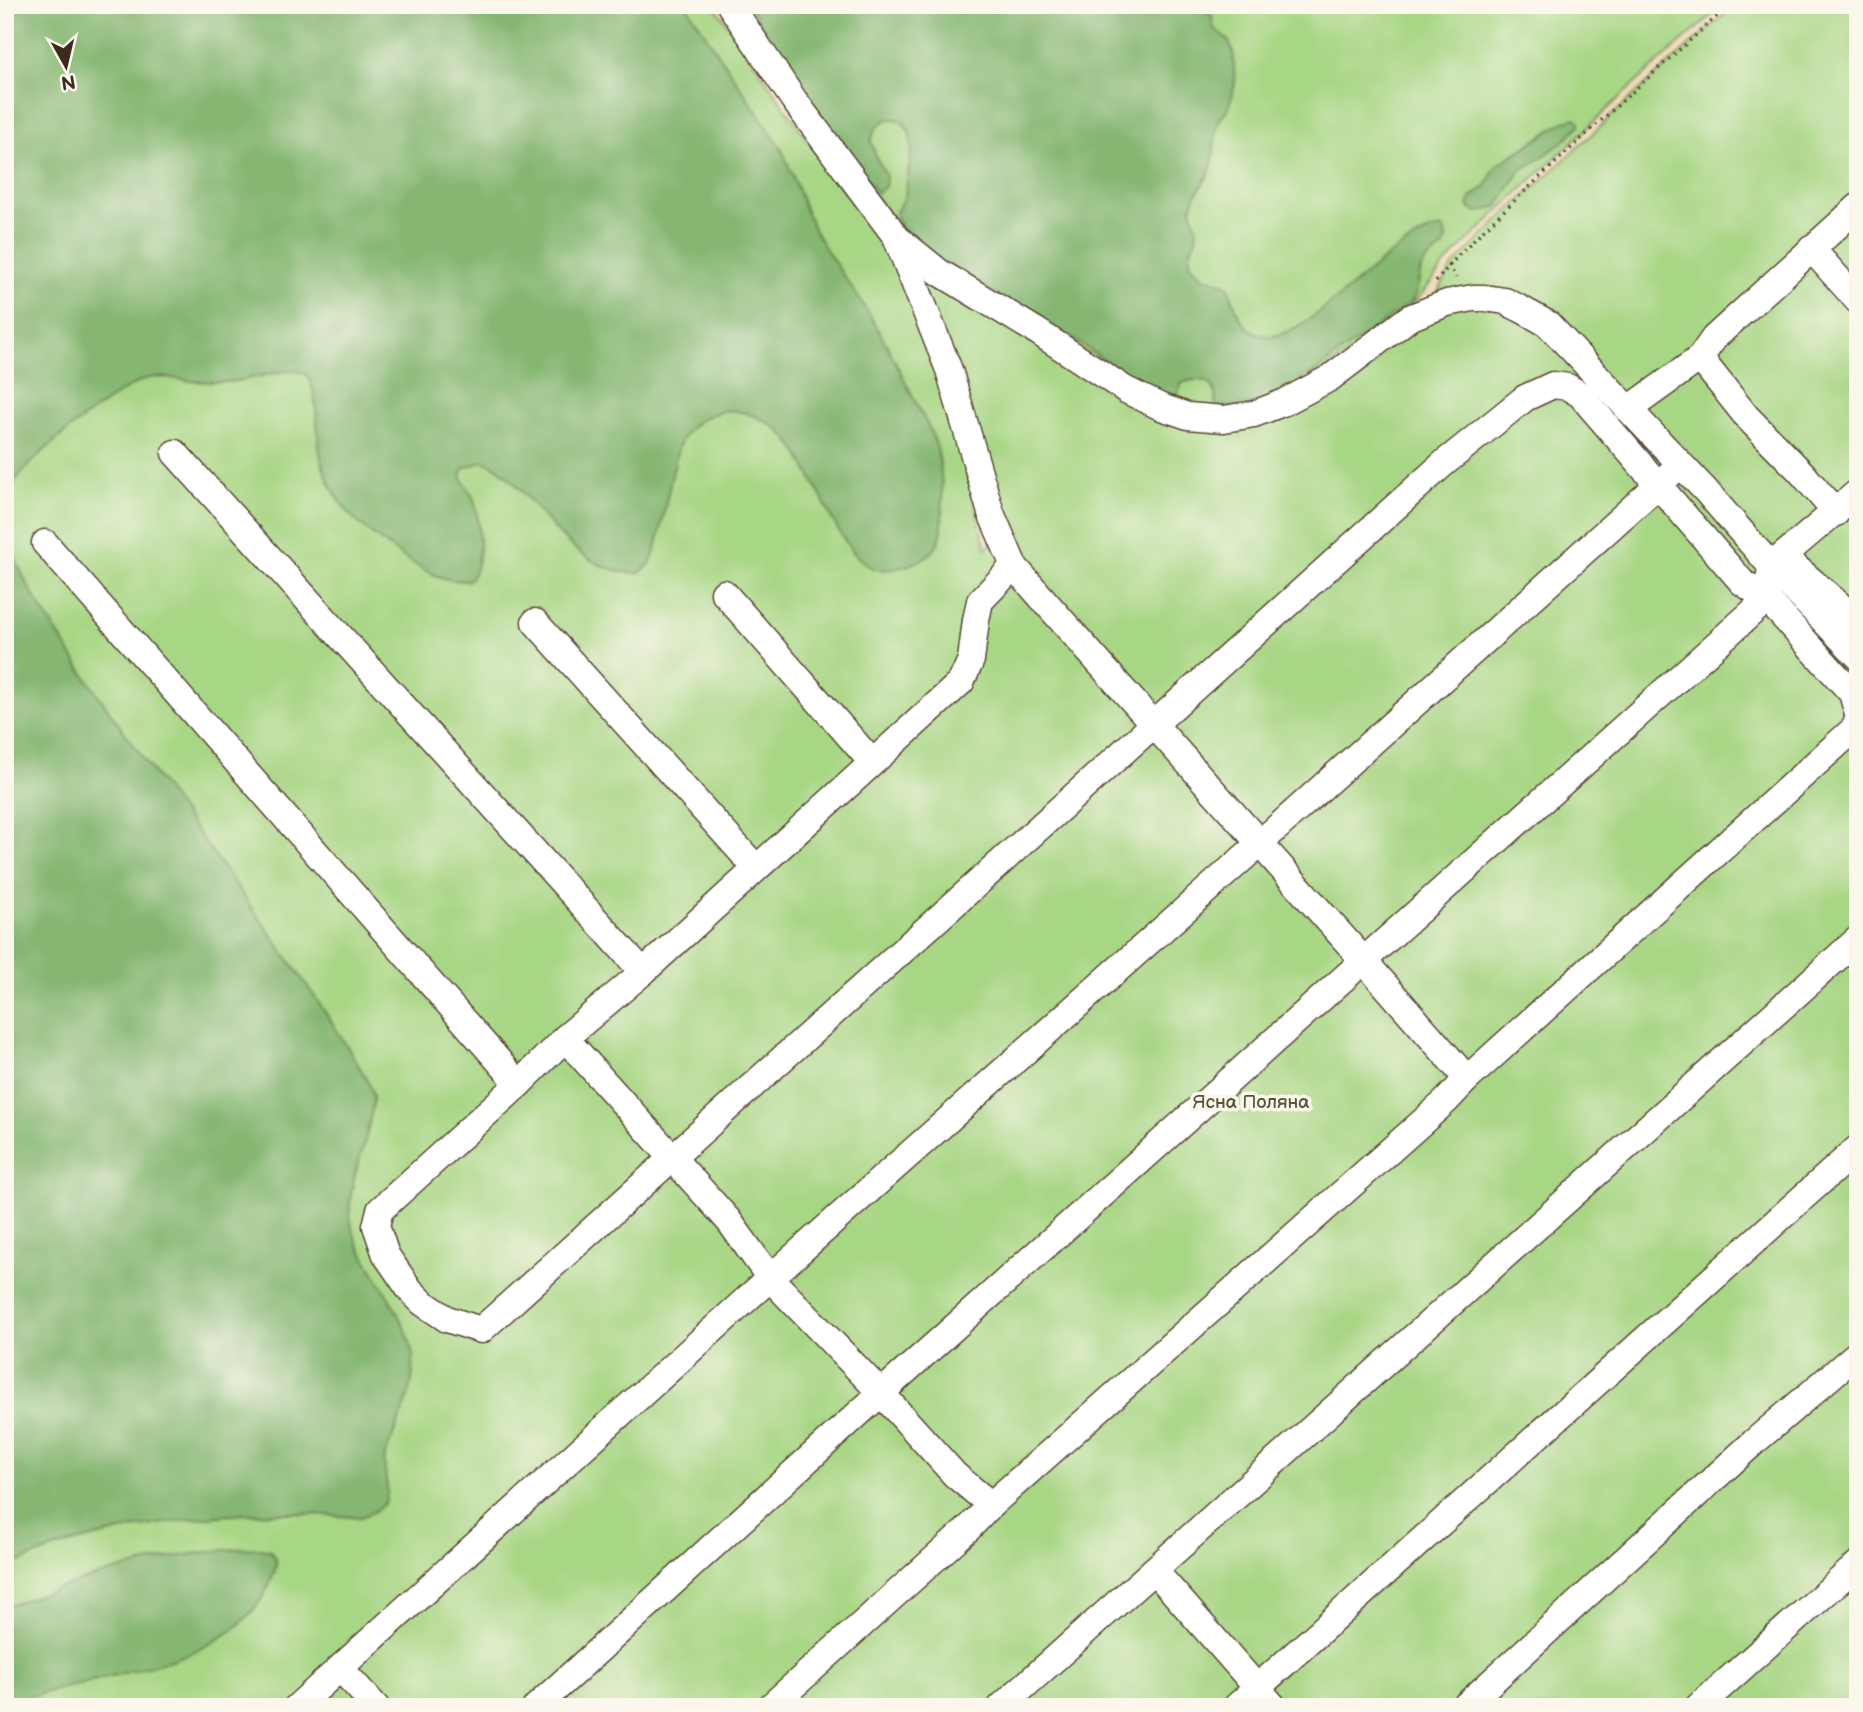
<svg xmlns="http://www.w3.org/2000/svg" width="1863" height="1712" font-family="'Balsamiq Sans',sans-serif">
<rect width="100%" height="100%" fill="#fbf7ec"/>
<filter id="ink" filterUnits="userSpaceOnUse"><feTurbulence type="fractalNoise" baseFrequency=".0143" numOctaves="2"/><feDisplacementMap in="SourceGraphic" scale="14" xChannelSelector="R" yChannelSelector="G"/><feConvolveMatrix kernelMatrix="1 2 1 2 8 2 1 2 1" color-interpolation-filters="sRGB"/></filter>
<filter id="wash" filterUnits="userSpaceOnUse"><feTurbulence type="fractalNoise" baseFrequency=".00686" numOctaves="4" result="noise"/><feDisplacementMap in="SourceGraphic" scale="28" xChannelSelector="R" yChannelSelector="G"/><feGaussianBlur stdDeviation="1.57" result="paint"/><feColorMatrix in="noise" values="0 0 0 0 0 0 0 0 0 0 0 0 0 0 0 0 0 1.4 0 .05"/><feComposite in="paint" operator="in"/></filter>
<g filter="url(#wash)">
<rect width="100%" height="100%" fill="#f0dbba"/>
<g fill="#a7d684" stroke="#718051" stroke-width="2">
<path d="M5,5H714L846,195L887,241L951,411L986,548L1007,530L917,274L1224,428L1419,323L1453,266L1498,221L1634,95L1735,5H1858V1707H5Z"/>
<path d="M740,5H1723L1629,89L1494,215L1447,262L1405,315L1326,369L1224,412L1165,401L902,234Z"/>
</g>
<g fill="#85b772" stroke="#607048" stroke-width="2">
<path d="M5,5H686L781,148C794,175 801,204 815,231C829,257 848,281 864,306C883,335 897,365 912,395C920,412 932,430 937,448C943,473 943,501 942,527C941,541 936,550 924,558C910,566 885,575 869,566C837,548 815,472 790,442C776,424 757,415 736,411C718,408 695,420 685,434C677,445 675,462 672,475C666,500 662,527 655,552L649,565L639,573C582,574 552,524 518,487C508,476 497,465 483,461L464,468L461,475C464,484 471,491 474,500C480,517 484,572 467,581C457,581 445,579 435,575C415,567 360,528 348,512C336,497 325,477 321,458C315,433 320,394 306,374C287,365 257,379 236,381C221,383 207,382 192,381C178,380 163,375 149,378C121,385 20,463 10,490C4,504 6,526 10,540C19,579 46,615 67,648C101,702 138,751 175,802C220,862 263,923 306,984C324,1010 341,1036 357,1063C363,1073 371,1084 373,1095C374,1105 371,1115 369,1124C363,1156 345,1189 351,1223C355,1243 368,1263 379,1281C391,1302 405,1323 411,1346C421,1383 397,1422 385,1456C381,1486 403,1503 361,1517C338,1517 315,1513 292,1513C234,1512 178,1519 122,1531C81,1540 42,1550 5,1569Z"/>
<path d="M749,5H1196L1212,16L1213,27L1228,40L1233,51L1235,84L1229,107L1220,119L1216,132L1213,159L1208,176L1195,196L1191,209L1197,229L1196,238L1190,252V263L1203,277L1226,284C1235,298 1235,316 1247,327C1254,332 1263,337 1272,336C1303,333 1361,277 1387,257C1396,250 1405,245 1414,239C1424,234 1433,227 1444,229L1446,236L1444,247L1426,261L1421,268L1416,295L1410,303L1292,388L1260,403L1220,408L1215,403C1218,379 1201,377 1182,383L1179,389L1178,395L1170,399L1148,390L1085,346L935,258L896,220V212L905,196L912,147L910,134L905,125L896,119L885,120L875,129L871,141L876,157L886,175L885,187L877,193L785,66Z"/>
<path d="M1575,118L1580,122V125L1564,141L1541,158L1521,170L1498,206L1484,211L1477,212L1470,209L1468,205L1472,197L1486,186L1496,166L1565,121Z"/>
<path d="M257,1548L270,1551L276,1559C277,1570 271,1579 267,1589C237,1649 163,1663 104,1678C71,1686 38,1694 5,1703V1607C85,1578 171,1550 257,1548Z"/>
</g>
</g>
<g filter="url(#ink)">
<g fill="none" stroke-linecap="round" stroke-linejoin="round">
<defs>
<g id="minor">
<path d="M730,5L794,100L897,238L939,272L1038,332L1126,390L1161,407L1188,416L1224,419L1254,414L1285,402L1330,378L1409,318L1447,303L1473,298H1485L1505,301L1521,309L1548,324L1706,491L1771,566L1858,656"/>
<path d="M898,242L949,370L991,513L1014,566"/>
<path d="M1811,248L1858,301"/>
<path d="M1700,358L1747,417L1802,473L1836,513"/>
<path d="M1629,409L1700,358L1714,338L1858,207"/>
<path d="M175,453L643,972"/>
<path d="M45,543L519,1084"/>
<path d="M1784,557L1858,621"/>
<path d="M724,593L872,762"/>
<path d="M535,622L756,868"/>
<path d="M565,1038L729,1221L770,1278L881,1393L955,1475L991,1505"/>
<path d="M1467,1079C1318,906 1164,738 1014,566L980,601L976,620L971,660L961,682L643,972L565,1038L519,1084L380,1210L376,1226L386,1255L410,1290L423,1303L447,1319L481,1330L1443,464L1525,398L1553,385L1568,387L1581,395L1590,406L1742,582L1767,599L1852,693L1858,714"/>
<path d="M1154,1570L1274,1707"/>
<path d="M340,1668L376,1707"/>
<path d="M297,1707L770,1278L1260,843L1680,465"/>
<path d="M536,1707L881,1393L1767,599L1771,566L1858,492"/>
<path d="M770,1707L969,1528L991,1505L1446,1101L1467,1079L1855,728L1858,719"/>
<path d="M1001,1707L1858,939"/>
<path d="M1236,1707L1858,1148"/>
<path d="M1464,1707L1754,1442L1858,1353"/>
<path d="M1698,1707L1858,1564"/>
</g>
</defs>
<use href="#minor" stroke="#564535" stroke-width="29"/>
<g stroke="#564535" stroke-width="3.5" stroke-dasharray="2 5" stroke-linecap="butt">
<path d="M1449,265L1456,278"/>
<path d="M1436,282C1465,244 1503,212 1538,179C1601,120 1665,62 1730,5"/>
</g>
<use href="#minor" stroke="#fff" stroke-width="26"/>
</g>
</g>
<g text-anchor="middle" stroke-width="7" stroke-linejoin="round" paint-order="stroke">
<g font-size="19" fill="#565538" stroke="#fbf7ec">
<text x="1251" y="1108">Ясна Поляна</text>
</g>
</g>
<rect width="1863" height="1712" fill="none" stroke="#fbf7ec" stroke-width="28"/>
<g transform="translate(66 66) rotate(172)" stroke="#fbf7ec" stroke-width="5" paint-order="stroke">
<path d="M0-5L12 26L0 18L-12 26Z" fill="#3b2a1e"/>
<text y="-10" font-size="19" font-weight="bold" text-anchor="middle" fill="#3b2a1e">N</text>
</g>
</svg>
